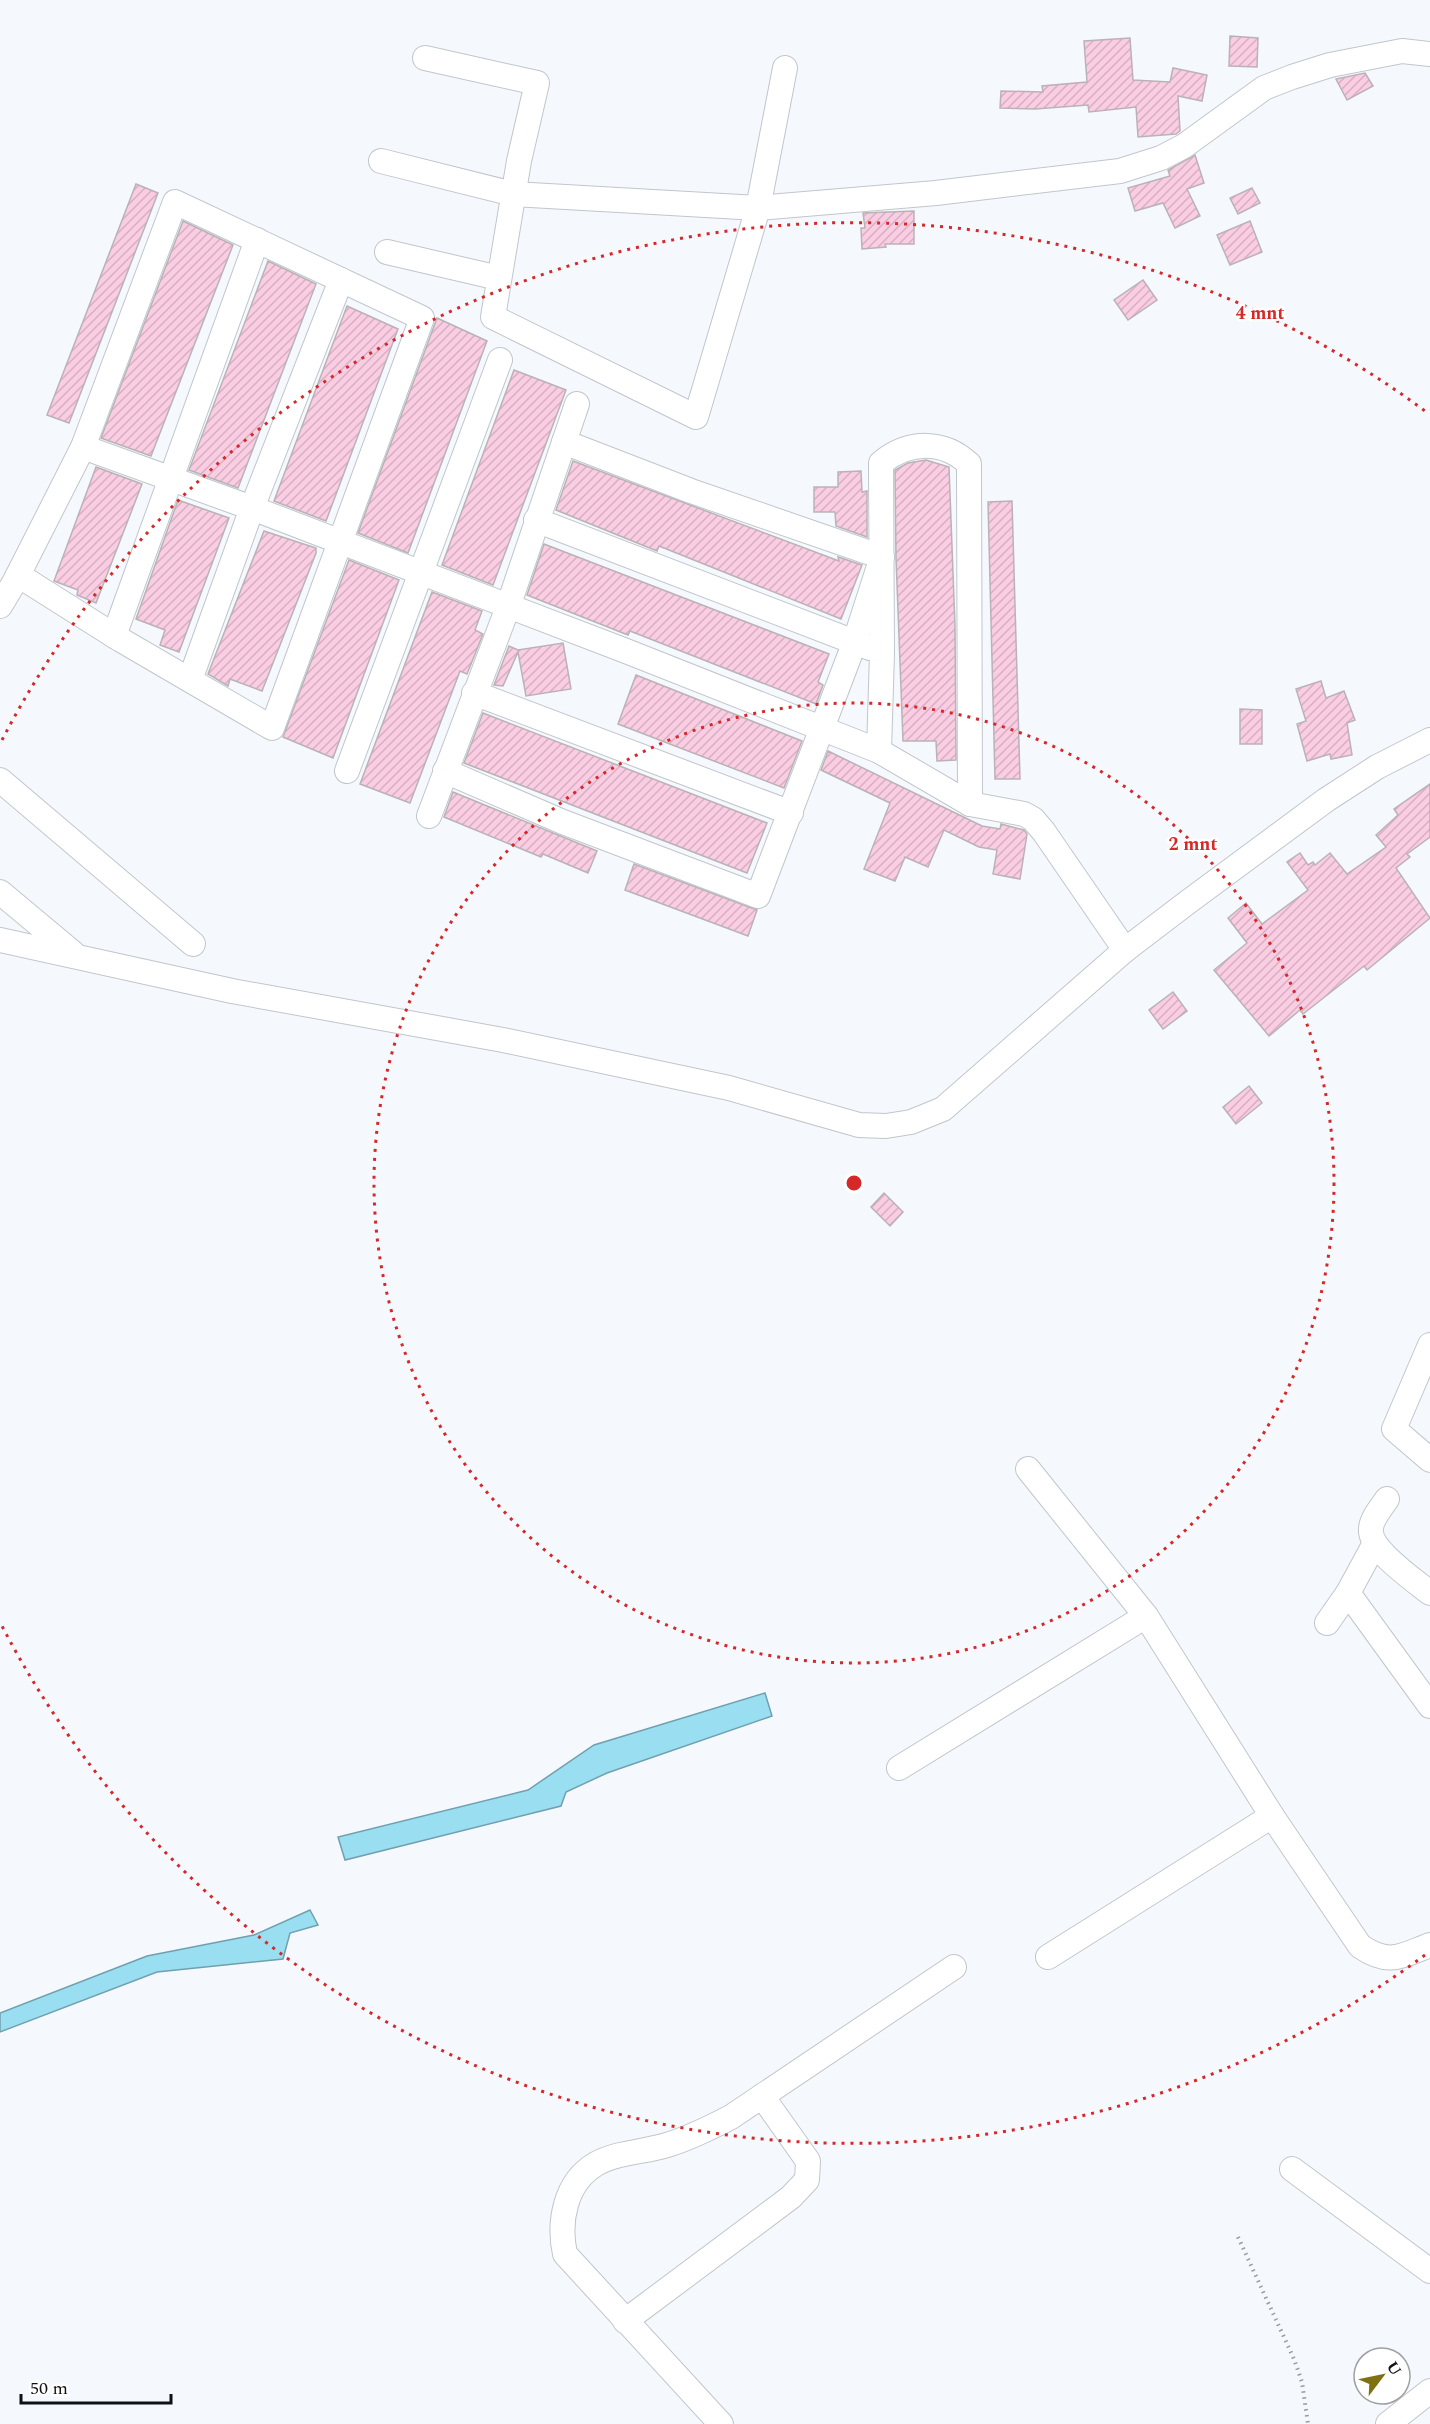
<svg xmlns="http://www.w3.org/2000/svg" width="1430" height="2424" font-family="Spectral,serif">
<defs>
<pattern id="building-hatch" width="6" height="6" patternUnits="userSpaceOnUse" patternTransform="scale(1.5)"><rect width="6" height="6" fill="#facde3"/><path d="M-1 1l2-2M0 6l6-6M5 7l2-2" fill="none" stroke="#d5afc2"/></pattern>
</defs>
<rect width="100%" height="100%" fill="#f5f9fe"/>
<g fill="#9adef1" stroke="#70a0ae" stroke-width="1.5">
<path d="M765,1693L772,1716L607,1773L566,1792L561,1806L345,1860L338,1837L528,1790L594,1745Z"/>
<path d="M310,1910L318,1925L290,1933L283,1959L157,1972L0,2032V2013L147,1956L254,1935Z"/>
</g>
<g fill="url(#building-hatch)" stroke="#bab2b6" stroke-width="1.5">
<path d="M1230,36L1258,38L1257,67L1229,66Z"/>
<path d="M1130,38L1133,80L1170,82L1173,68L1207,75L1202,101L1178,96L1180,131L1176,134L1138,137L1136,107L1089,112L1088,105L1035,109L1000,108L1001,91L1043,92L1042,86L1087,82L1084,41Z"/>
<path d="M1365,73L1373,86L1347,100L1336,79Z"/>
<path d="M1195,155L1204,183L1187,189L1200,216L1175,228L1163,203L1135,211L1128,188L1170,176L1168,170Z"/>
<path d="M136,184L158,193L69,423L47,415Z"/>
<path d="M1252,188L1260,203L1238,214L1230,198Z"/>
<path d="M914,211V244H885L886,247L862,249L861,228H865L863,213Z"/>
<path d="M183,221L233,245L151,456L101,438Z"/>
<path d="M1250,221L1262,252L1230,265L1217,235Z"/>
<path d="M268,261L316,284L238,488L189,470Z"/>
<path d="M1143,280L1157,300L1128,320L1114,300Z"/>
<path d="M347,306L398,329L326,521L274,501Z"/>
<path d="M437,318L487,341L408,553L358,533Z"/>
<path d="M514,370L566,390L493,585L442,565Z"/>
<path d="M926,460L949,467L955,626L956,760L937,761L936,741H903L896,558L895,470L908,463Z"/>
<path d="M573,461L839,561L838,557L862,565L841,619L659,546L657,551L556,510Z"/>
<path d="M96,467L142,484L96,603L77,595L78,590L54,581Z"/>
<path d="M861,471L862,492L867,491V537L836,526L835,512H814V487H838V472Z"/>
<path d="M178,500L229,518L179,652L160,645L165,630L136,619Z"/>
<path d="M1012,501L1020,779H995L988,502Z"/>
<path d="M264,531L316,548V553L262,691L230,679L228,686L208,674Z"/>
<path d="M544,544L829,654L818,682L823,685L816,704L630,631L628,635L527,595Z"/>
<path d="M349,560L399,580L333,758L283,737Z"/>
<path d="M432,592L482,611L475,630L483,634L467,674L460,671L410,803L360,784Z"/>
<path d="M563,643L571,689L526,696L518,652L503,686L494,685L509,646L518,650Z"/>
<path d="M636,675L802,741L784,788L618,724Z"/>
<path d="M1321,681L1326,698L1344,691L1355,720L1347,723L1352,755L1331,759L1330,754L1307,761L1297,724L1306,721L1296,689Z"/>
<path d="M1240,709L1262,710V744H1240Z"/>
<path d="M483,713L767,823L747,873L464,763Z"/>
<path d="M828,751L982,826L1000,829L1001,824L1024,830L1027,834L1020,879L993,874L997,850L979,847L944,830L928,867L905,857L895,881L864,869L890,803L821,770Z"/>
<path d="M1430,784V837L1407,854L1410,857L1396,868L1430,918L1367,970L1364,966L1303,1014L1300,1010L1269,1036L1214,970L1247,943L1228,918L1246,903L1262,924L1308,890L1287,862L1300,853L1308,865L1313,862L1315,865L1330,853L1347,874L1386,847L1376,835L1398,815L1394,809Z"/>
<path d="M453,792L597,851L588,873L543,854L541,857L444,817Z"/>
<path d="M634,864L757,910L748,936L625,890Z"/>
<path d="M1173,992L1187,1011L1163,1029L1149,1010Z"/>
<path d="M1249,1086L1262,1103L1236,1124L1223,1107Z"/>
<path d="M884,1193L903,1212L890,1226L871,1207Z"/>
</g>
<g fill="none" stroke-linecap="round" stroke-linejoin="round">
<defs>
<g id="minor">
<path d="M425,58L537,83L519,161L493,317L696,417L758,208L785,68"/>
<path d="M381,161L513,194L758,208L936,193L1120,171L1161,158L1184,146L1264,88L1292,77L1330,65L1402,51L1430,54"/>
<path d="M387,252L499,278"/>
<path d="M536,520L870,648"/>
<path d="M18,575L121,640L272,728L422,318L175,202L83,447"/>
<path d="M0,606L15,581L83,447L252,508L626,651L879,751L970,804L1024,814L1033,819L1044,832L1125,950"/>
<path d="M114,636L257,240"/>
<path d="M190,680L252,508L341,280"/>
<path d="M474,693L791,813"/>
<path d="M879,751L882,653L881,463C909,440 944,440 969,464L970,804"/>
<path d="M347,771L500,360"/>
<path d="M445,771L563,822L758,896L854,644L882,557L691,491L564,442"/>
<path d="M0,780L193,944"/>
<path d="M429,816L508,607L577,404"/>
<path d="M0,892L73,953"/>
<path d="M0,940L232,991L503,1040L729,1088L859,1125L886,1126L911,1122L943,1109L1125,950L1188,902L1326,800L1377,767L1430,740"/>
<path d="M1430,1345L1394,1429L1430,1460"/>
<path d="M1028,1469L1146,1616L1272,1816L1360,1946C1389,1966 1401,1956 1430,1945"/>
<path d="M1387,1499C1381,1508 1372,1518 1371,1528C1368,1549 1414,1580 1430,1593"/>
<path d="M1348,1593L1430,1706"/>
<path d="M1327,1623L1348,1593L1374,1545"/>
<path d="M899,1768L1146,1616"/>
<path d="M1048,1957L1272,1816"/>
<path d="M1292,2169L1430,2271"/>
<path d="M625,2321L791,2197L807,2180L808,2161L762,2096"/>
<path d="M721,2424L565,2254C558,2222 565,2182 596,2164C617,2152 645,2152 667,2145C690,2138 710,2128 731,2117L954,1967"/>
<path d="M1388,2424L1430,2391"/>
</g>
</defs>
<use href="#minor" stroke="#c0c6cc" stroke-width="26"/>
<path stroke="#989b9f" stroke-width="4" stroke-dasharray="1.5 4.5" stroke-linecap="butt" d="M1238,2237L1294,2359L1302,2382L1308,2424"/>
<use href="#minor" stroke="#fff" stroke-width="24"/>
</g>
<g fill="none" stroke="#d62828" stroke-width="3" stroke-dasharray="3 6">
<circle cx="854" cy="1183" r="480"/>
<path d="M1425 1955A960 960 0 0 1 2 1626M2 740A960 960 0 0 1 1425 411"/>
</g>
<circle cx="854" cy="1183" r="9" fill="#d62828" stroke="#fff" stroke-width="3"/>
<g font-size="18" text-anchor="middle" font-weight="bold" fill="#d62828" stroke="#fff" stroke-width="4.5" stroke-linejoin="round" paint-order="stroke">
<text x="1260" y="319">4 mnt</text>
<text x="1193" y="850">2 mnt</text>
</g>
<g transform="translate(1382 2376) rotate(58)"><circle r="28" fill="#ffffff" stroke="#9fa0a1" stroke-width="1.5"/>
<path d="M0-4.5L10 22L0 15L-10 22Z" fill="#7f7112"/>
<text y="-9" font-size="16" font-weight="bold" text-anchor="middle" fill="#0f1113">U</text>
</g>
<path d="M21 2394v9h150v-9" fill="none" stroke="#0f1113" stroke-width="3"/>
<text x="30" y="2394" font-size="18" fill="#0f1113" stroke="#ffffff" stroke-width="4.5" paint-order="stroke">50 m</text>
</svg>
